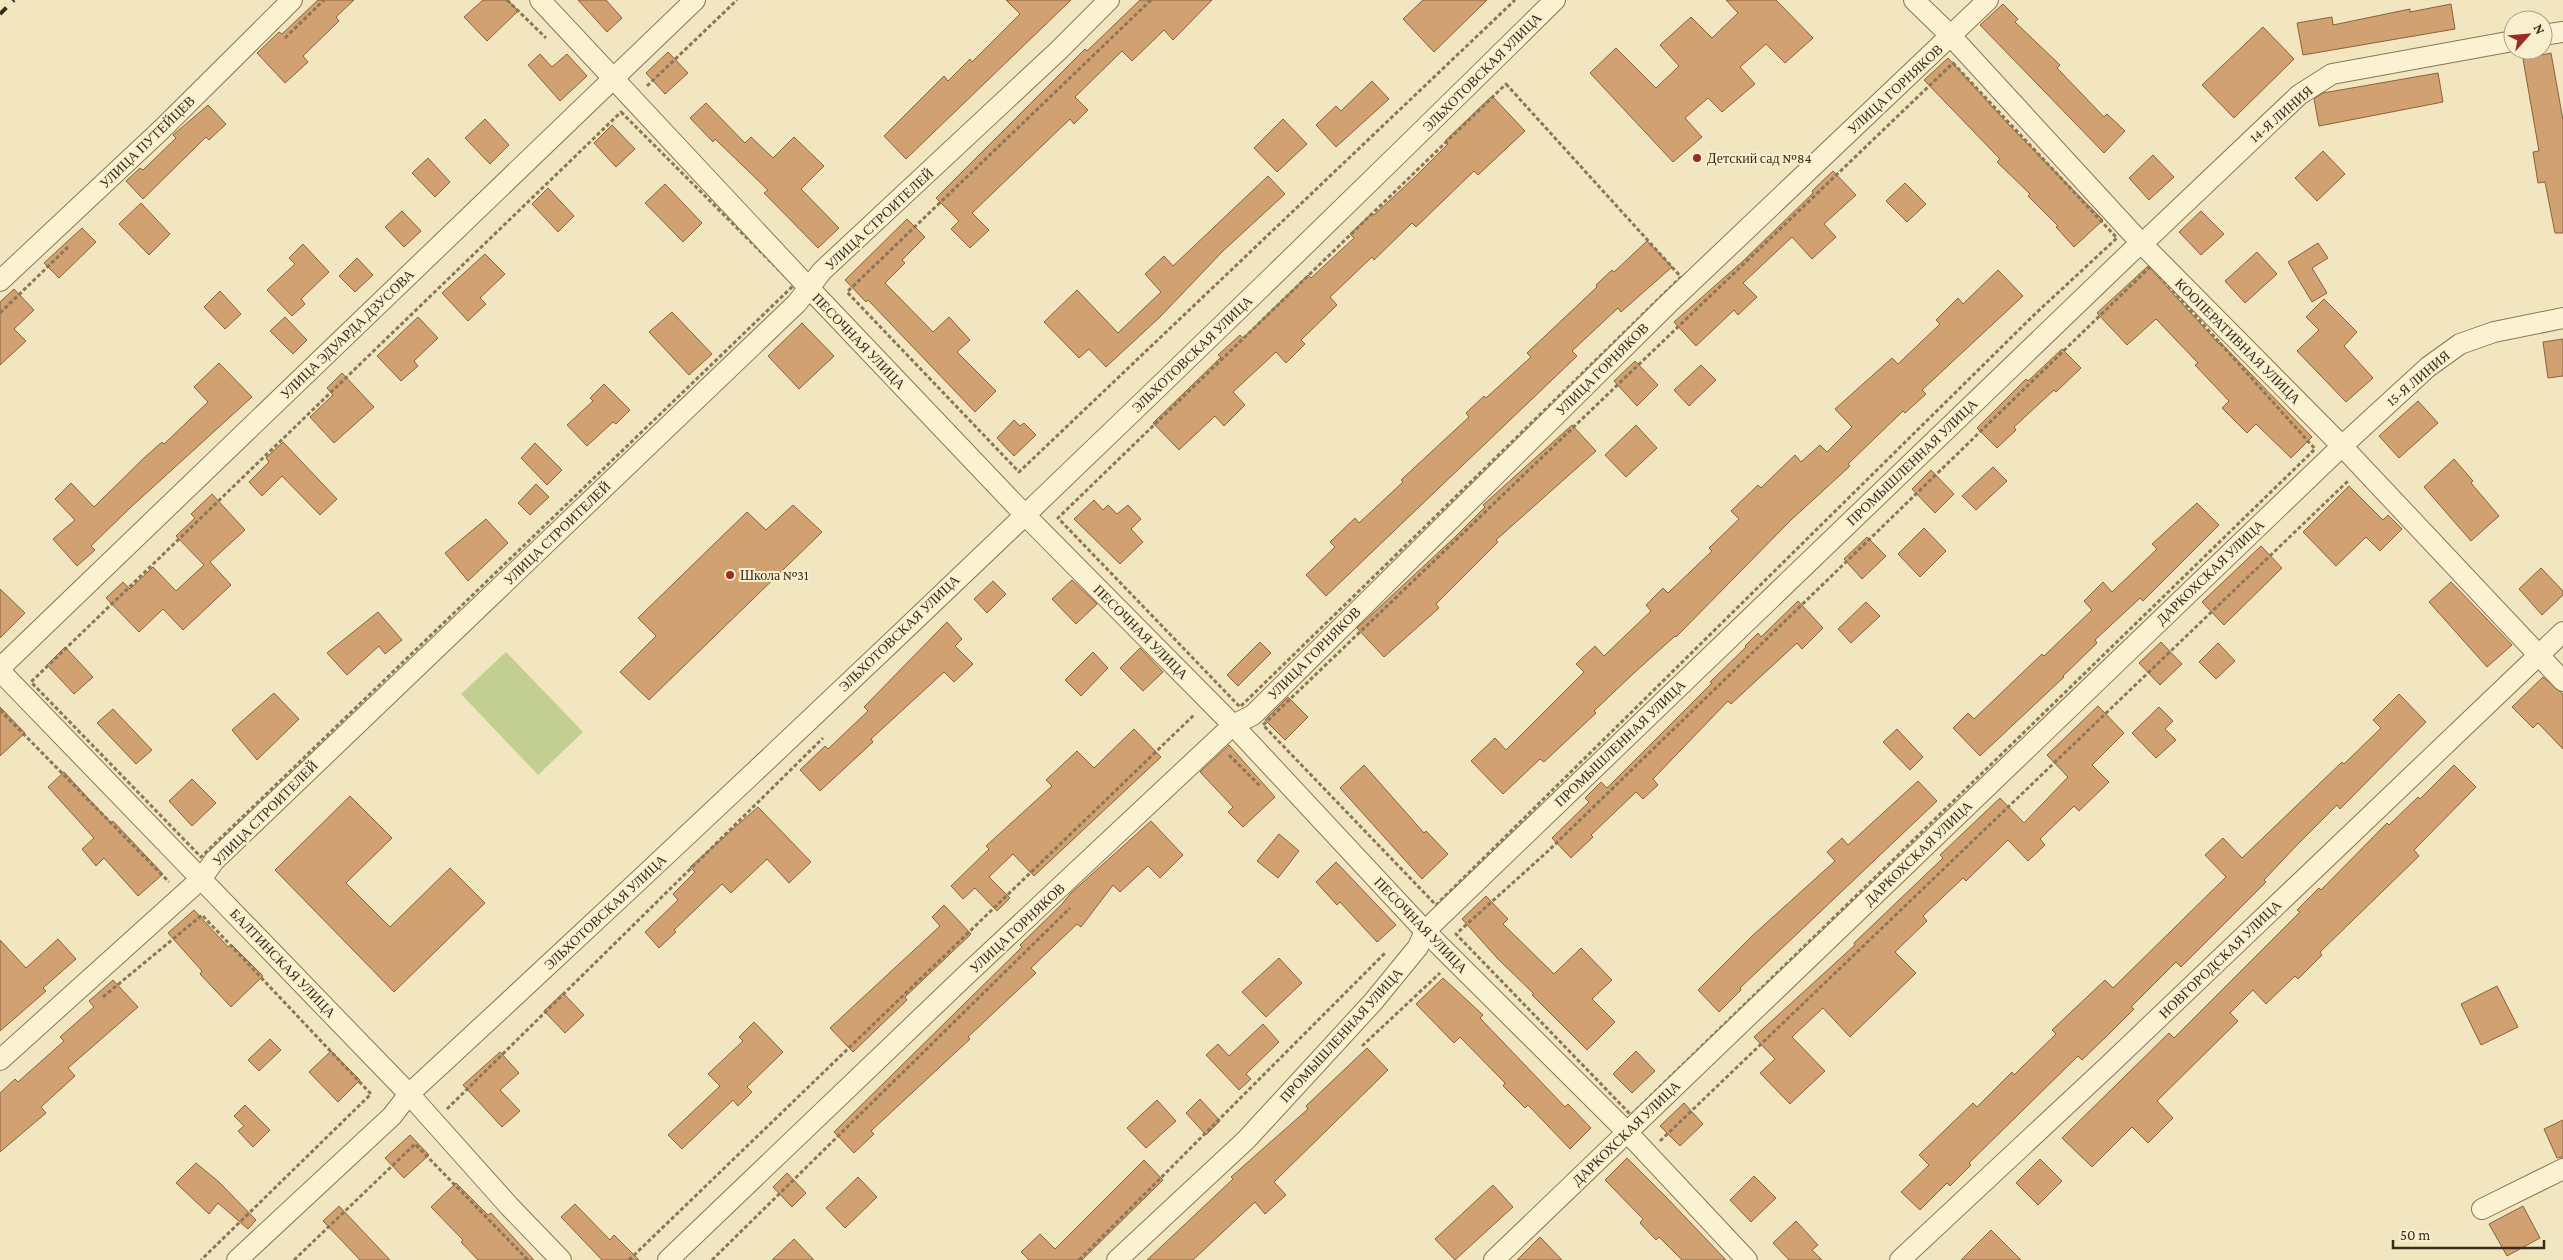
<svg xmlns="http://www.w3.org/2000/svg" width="2563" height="1260" font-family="'Crimson Pro',serif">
<rect width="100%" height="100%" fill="#f1e6bf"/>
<path fill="#c3cf92" d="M506,652L583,732L538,775L461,694Z"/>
<g fill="#d2a172" stroke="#8b613a">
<path d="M318,0H354L336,17L339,21L303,56L308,62L285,83L257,53L279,32L282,34Z"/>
<path d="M483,0H508L518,11L487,41L464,17Z"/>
<path d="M578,0H606L622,18L607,32Z"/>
<path d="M1006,0H1071L906,159L884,136L944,76L948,81L970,59L972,62L1020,14Z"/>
<path d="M1140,0H1212L1173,40L1164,30L1132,61L1122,51L1075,97L1088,110L1074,124L1070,119L972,213L989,230L970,248L951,229L959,221L936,198L1085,49L1087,51Z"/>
<path d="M1423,0H1487L1434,52L1403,19Z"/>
<path d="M1726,0H1776L1813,38L1785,63L1766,44L1740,67L1755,84L1722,112L1708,98L1685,118L1702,137L1673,162L1590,73L1616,48L1656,88L1679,66L1660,45L1691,17L1712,38L1738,13Z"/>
<path d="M2003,4L2018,19L2015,22L2060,65L2057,68L2104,117L2107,114L2125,131L2104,153L1980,25Z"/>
<path d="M2451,4L2455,29L2303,55L2297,23L2332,17L2333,25L2410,9V12Z"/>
<path d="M2263,27L2294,59L2234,118L2202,85Z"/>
<path d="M668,52L688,73L665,94L646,73Z"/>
<path d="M2551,53L2563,120V233H2555L2545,182L2538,183L2533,152L2539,151L2523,59Z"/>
<path d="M540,54L552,67L567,54L587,76L560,101L528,65Z"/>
<path d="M1948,58L2008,124L2103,220L2074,247L2056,227L2058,226L2028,196L2030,194L1997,162L2000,159L1924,80Z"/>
<path d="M2438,73L2443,102L2319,126L2314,99L2323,93Z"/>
<path d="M1372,81L1389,99L1336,147L1316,125L1336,106L1341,111Z"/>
<path d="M1492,96L1525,131L1478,175L1474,171L1416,227L1412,223L1374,260L1372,257L1330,297L1337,305L1301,340L1305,344L1286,363L1276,352L1233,392L1245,405L1224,426L1215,416L1179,450L1153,423L1221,357L1218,355L1240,335L1243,338L1308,275L1311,278L1354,238L1350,234L1372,213L1374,215L1416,176L1448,144L1445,141Z"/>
<path d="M706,103L745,143L751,137L773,158L794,137L824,166L801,189L839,228L818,248L764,193L768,190L715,139L713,142L690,118Z"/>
<path d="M208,105L226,124L209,140L206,137L143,199L126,181L140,168L143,170L176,138L173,135Z"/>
<path d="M485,119L509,145L490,164L465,138Z"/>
<path d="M1283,119L1307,144L1277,172L1254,148Z"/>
<path d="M612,125L635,149L616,167L594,143Z"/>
<path d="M2323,151L2345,174L2317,201L2295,178Z"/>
<path d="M2153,155L2174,177L2149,200L2129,178Z"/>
<path d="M428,158L450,182L435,197L412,173Z"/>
<path d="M1833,171L1856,195L1824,224L1836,237L1812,259L1792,237L1743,283L1757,297L1738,315L1734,310L1696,346L1674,322L1743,261L1813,193L1812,191Z"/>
<path d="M1268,176L1285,194L1223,251L1160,317L1106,367L1089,349L1079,358L1044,322L1077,290L1118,333L1161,292L1145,274L1164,256L1173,266Z"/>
<path d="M1905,183L1926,204L1907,222L1886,201Z"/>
<path d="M665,184L702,223L683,242L645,203Z"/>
<path d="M548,188L574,216L558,232L532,204Z"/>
<path d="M141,203L170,234L149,255L119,224Z"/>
<path d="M402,211L421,231L404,247L385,227Z"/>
<path d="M2201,211L2224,234L2201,255L2179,232Z"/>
<path d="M907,219L925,237L902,260L905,263L885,283L933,332L949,317L970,340L957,352L996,391L975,412L868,300L866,302L845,280Z"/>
<path d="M82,228L96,242L59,278L44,263Z"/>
<path d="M1647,241L1672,267L1621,312L1618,308L1572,351L1577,356L1326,596L1306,575L1335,547L1330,542L1355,518L1359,523L1403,482L1401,480L1469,417L1466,413L1484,396L1486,398L1531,357L1527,353L1597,287L1596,285L1612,270L1614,272Z"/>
<path d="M2318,243L2328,258L2312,268L2327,293L2312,302L2288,262Z"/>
<path d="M303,244L329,272L301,299L305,304L292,316L267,290L295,264L289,258Z"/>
<path d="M2257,252L2277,274L2245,303L2225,281Z"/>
<path d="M485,254L505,274L480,298L486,304L468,321L442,293Z"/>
<path d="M357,258L373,275L355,292L339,276Z"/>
<path d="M2148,266L2219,344L2220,342L2312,437L2291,458L2256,424L2247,433L2222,408L2229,401L2195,365L2198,363L2156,319L2127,345L2097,313Z"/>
<path d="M1998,270L2023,296L1922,390L1926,394L1905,413L1903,411L1848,464L1850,466L1791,520L1676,637L1675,636L1634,673L1594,711L1596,713L1544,762L1540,759L1503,794L1471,761L1495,738L1506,750L1584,672L1576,664L1595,646L1604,656L1651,611L1646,605L1663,588L1668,593L1712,551L1709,548L1739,519L1731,511L1758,485L1761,488L1795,455L1801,462L1820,445L1827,452L1852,427L1835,409L1892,358L1898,364L1940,324L1936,320L1958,298L1963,304Z"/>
<path d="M14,289L34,310L14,329L26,341L0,365V302Z"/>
<path d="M220,291L241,314L225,329L204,307Z"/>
<path d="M2324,299L2357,332L2344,346L2373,378L2346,402L2297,351L2319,330L2306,317Z"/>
<path d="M672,312L712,354L689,375L649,332Z"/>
<path d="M285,317L307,340L293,354L270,331Z"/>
<path d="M418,317L438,338L414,361L418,366L401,381L377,356Z"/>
<path d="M802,323L834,356L799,389L768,356Z"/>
<path d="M2563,339V376L2548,378L2543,342Z"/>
<path d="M2062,349L2081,368L2056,392L2054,390L2014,427L2016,430L1997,448L1977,428L2026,379L2028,381Z"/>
<path d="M1635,361L1658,385L1637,406L1614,381Z"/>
<path d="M219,363L252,397L130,508L91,546L95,550L77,566L53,539L75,520L55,499L71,483L94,507L144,458L162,442L164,444L208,402L194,387Z"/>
<path d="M1701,365L1716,380L1689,406L1674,390Z"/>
<path d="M342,373L374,407L334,443L310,417L333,395L327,388Z"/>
<path d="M604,384L630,410L616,424L613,422L587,446L567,425L593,401L590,398Z"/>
<path d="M2418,401L2438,423L2399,458L2379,436Z"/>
<path d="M1014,420L1020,426L1024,423L1036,435L1014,456L997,438Z"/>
<path d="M1572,425L1596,451L1496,540L1498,542L1436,604L1439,608L1384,657L1357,628L1455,537L1485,507L1483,505Z"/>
<path d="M1636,425L1657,448L1626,477L1605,455Z"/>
<path d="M283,442L337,499L320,515L282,476L262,496L249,482L269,462L266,458Z"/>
<path d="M535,443L562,470L547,485L521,458Z"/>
<path d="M2454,459L2473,481L2471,483L2499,516L2471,541L2424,487Z"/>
<path d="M1993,467L2007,481L1976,510L1962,496Z"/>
<path d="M1931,470L1954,494L1935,513L1912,489Z"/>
<path d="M536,484L549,497L530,515L518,503Z"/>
<path d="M2349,486L2383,520L2388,515L2402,529L2380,551L2366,537L2336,566L2303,532Z"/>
<path d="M212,494L245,530L210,562L231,585L183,630L163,609L139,632L106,598L123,582L130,589L153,567L176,591L204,565L176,536L195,518L191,514Z"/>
<path d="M1094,500L1103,510L1108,505L1117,514L1128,505L1141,519L1131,529L1143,542L1120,564L1074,519Z"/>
<path d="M2197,503L2219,525L2143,601L2140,598L2095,640L2097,643L2063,676L2064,677L1980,756L1953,728L1968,713L1974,719L2042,654L2044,656L2092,610L2084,601L2103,582L2112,592L2157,549L2152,544Z"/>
<path d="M793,505L822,532L649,700L620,672L656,636L638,618L747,512L766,530Z"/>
<path d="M486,519L508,543L468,581L445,553Z"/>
<path d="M1924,528L1946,551L1920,577L1898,554Z"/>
<path d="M1867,537L1886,556L1862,579L1844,559Z"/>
<path d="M2261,546L2282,568L2224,625L2202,602Z"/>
<path d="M2541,568L2563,591V595L2542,615L2519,589Z"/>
<path d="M1072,580L1097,604L1076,624L1052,599Z"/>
<path d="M993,581L1006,594L987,613L974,599Z"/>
<path d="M2451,582L2512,645L2487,667L2429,602Z"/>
<path d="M0,589L25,613L0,638Z"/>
<path d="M1798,601L1823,628L1802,649L1797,643L1731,704L1728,701L1653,779L1658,785L1643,799L1636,792L1591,835L1593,837L1571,858L1552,838L1589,802L1585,798L1601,782L1607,788L1712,683L1710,682L1746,647L1745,646L1758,633L1761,637Z"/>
<path d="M1866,602L1880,616L1851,643L1838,629Z"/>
<path d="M378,612L402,640L385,654L379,646L347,675L327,653Z"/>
<path d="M947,622L962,639L955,646L973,664L954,682L944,672L871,739L873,742L820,791L800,770L825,746L828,749L868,711L864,707Z"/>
<path d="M1260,642L1271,653L1238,686L1227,675Z"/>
<path d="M2161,642L2182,664L2160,685L2139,663Z"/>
<path d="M2218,643L2235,661L2216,679L2199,662Z"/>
<path d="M65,647L93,677L74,694L47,665Z"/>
<path d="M1140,648L1163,672L1143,691L1120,668Z"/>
<path d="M1093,652L1108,668L1081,696L1065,680Z"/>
<path d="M2543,677L2563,694V749L2538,723L2533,728L2512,707Z"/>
<path d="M274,693L299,719L257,760L232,730Z"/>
<path d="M2399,694L2426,722L2340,809L2337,805L2296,846L2264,880L2266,882L2181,967L2176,962L2131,1007L2134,1009L2113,1030L2082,1060L2078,1056L1969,1163L1971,1165L1950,1186L1947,1183L1920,1210L1901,1192L1929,1165L1919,1155L1973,1103L1977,1107L2012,1072L2014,1075L2056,1034L2052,1030L2105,980L2113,988L2226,877L2205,855L2223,838L2242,858L2342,762L2344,764L2381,728L2373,720Z"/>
<path d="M1288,697L1308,717L1285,740L1265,720Z"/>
<path d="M2098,706L2124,733L2092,765L2109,782L2079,811L2074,806L2040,839L2045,845L2028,861L2008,840L1966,881L1963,878L1923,916L1927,921L1895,952L1916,973L1850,1037L1823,1008L1792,1037L1825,1071L1790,1104L1760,1073L1775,1059L1754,1037L1855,945L1854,943L1943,858L1940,855L2000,798L2024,823L2068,777L2047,755Z"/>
<path d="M0,707L25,733L0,756Z"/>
<path d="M2159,707L2173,721L2165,729L2176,740L2156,758L2132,733Z"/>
<path d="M113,709L152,750L136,764L97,723Z"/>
<path d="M1134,729L1161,757L1034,876L1013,854L989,877L1010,898L997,911L975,888L963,899L951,886L989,849L986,846L1052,786L1046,780L1077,751L1094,768Z"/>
<path d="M1897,729L1923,757L1910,770L1883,742Z"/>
<path d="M1229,745L1275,797L1243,827L1228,812L1233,807L1200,772Z"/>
<path d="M1364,765L1424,833L1426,831L1448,854L1422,879L1340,788Z"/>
<path d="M2454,765L2476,787L2414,850L2419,856L2320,952L2322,955L2298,979L2295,976L2266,1004L2253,990L2230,1013L2238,1021L2157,1101L2173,1118L2148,1143L2132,1127L2092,1167L2062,1138L2169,1033L2174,1038L2300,912L2297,910L2319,888L2321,890L2387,823L2389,825L2418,797L2420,799Z"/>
<path d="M64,772L111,823L113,821L163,874L138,896L104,858L96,866L82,849L94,838L48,787Z"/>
<path d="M192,779L216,803L192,826L169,801Z"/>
<path d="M1918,781L1937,801L1740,988L1741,990L1719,1012L1698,990L1752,936L1835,861L1827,852L1842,838L1848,845Z"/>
<path d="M350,796L392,838L346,883L390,927L450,868L485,903L394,992L275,870Z"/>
<path d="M758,807L811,862L789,883L767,859L731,893L722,884L674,930L676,932L659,948L645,932L678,900L673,894L695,872L690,867Z"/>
<path d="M1151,821L1183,855L1160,878L1148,866L1120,892L1113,885L1081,927L1077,924L1031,968L1036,973L968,1037L970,1039L871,1131L874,1134L854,1153L834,1132L1022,947L1020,945L1062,904L1071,893Z"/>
<path d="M1279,834L1299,851L1278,878L1257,861Z"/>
<path d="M1336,862L1396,925L1377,942L1340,902L1337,905L1316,882Z"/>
<path d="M1486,896L1508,919L1503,924L1554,974L1581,948L1612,980L1592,999L1615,1022L1587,1050L1532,995L1534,994L1498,959L1462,919Z"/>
<path d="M944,905L971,934L905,997L907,1000L853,1052L830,1028L940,926L932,917Z"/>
<path d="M194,910L228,947L231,944L263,976L231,1007L200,974L202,971L168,933Z"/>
<path d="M58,939L76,959L43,988L46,991L0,1031V940L26,968Z"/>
<path d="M1279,958L1302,983L1266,1017L1242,992Z"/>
<path d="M1443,978L1483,1015L1480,1018L1565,1107L1568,1104L1591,1128L1570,1149L1528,1105L1525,1108L1503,1086L1505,1083L1460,1037L1454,1043L1416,1004Z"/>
<path d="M113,980L138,1007L68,1068L75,1076L41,1107L46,1113L0,1152V1093L15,1079L18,1082L64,1041L60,1037L94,1007L89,1001Z"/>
<path d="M2497,986L2518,1027L2481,1045L2461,1004Z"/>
<path d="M563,993L584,1015L565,1033L544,1011Z"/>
<path d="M754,1022L783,1052L747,1087L752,1092L738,1106L733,1100L682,1149L668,1135L720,1086L708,1074L743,1041L739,1037Z"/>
<path d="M1263,1024L1279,1042L1246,1074L1251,1079L1239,1090L1206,1055L1218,1044L1229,1056Z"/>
<path d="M270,1039L281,1050L259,1071L248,1060Z"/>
<path d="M1367,1048L1388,1070L1274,1182L1286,1195L1265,1214L1255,1202L1193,1260H1147L1233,1179L1231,1177L1308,1109L1306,1106Z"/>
<path d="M331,1051L360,1080L338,1102L309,1072Z"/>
<path d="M1636,1051L1655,1071L1632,1093L1613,1074Z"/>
<path d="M500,1052L519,1073L500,1090L520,1111L502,1127L463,1085Z"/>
<path d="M1200,1099L1220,1121L1206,1135L1186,1113Z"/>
<path d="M1157,1100L1176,1121L1146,1148L1127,1128Z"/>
<path d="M1684,1103L1703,1124L1680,1146L1660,1126Z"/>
<path d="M245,1105L270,1130L253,1147L238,1131L244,1126L234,1116Z"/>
<path d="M2563,1120V1157L2557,1158L2544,1129Z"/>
<path d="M410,1135L429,1155L404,1178L385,1158Z"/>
<path d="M1627,1158L1666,1197L1726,1260H1682L1659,1237L1656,1240L1640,1223L1643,1219L1605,1180Z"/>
<path d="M2040,1159L2062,1181L2038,1205L2016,1183Z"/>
<path d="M1144,1160L1163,1180L1082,1260H1029L1021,1252L1040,1234L1055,1249Z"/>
<path d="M196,1163L219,1182L256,1220L248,1229L218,1203L209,1214L176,1183Z"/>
<path d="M787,1173L806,1193L792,1207L773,1187Z"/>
<path d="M1754,1176L1776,1198L1751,1222L1730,1200Z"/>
<path d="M858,1177L877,1197L845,1228L826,1208Z"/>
<path d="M456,1183L488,1215L491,1213L534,1260H478L461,1242L463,1240L431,1207Z"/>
<path d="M1493,1185L1513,1207L1455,1260L1435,1239Z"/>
<path d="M575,1204L610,1240L614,1235L639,1260H602L561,1217Z"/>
<path d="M339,1206L390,1260H360L323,1221Z"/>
<path d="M2523,1206L2540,1238L2507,1256L2489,1224Z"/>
<path d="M1796,1221L1818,1245L1812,1250L1822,1260H1789L1773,1243Z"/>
<path d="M1991,1230L2021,1260H1961Z"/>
<path d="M1540,1237L1562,1260H1517Z"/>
<path d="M794,1239L814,1260H772Z"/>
</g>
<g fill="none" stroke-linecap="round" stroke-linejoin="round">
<defs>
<g id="minor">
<path d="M540,0L810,289L1024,514L1233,725L1425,931L1627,1132L1747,1260"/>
<path d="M1914,0L1951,36L2142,244L2342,446L2563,681"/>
<path d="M2543,35L2563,32"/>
<path d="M0,281L162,129L292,0"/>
<path d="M0,668L695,0"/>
<path d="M0,671L409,1094L509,1206L561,1260"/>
<path d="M0,1060L202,878L214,861L797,303L822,271L1059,50L1109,0"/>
<path d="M2482,1209L2563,1169"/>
<path d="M237,1260L392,1116L409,1094C797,736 1179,371 1555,0"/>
<path d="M668,1260L964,977L1233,725L1253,715L1668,304L1988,0"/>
<path d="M1117,1260L1246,1140L1373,1002L1418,947L1425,931L2132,251L2142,244L2299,95L2332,74L2513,41"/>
<path d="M1494,1260L2342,446L2428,367L2460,344L2494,332L2563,318"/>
<path d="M1900,1260L2108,1066L2563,632"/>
</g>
</defs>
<use href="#minor" stroke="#8b7656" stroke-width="22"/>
<g stroke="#8b7656" stroke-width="3" stroke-dasharray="4 2.5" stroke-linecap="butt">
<path d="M507,0L546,38"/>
<path d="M1151,0L847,292L1019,472L1515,0"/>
<path d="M285,38L324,0"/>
<path d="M1953,63L2117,238L2036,313L1436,905L1263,725Z"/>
<path d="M1506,84L1681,277L1240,707L1058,518Z"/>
<path d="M647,86L737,0"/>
<path d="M621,112L794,285L201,857L31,682Z"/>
<path d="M2151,266L2315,449L1631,1115L1456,934L1547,852Z"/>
<path d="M0,313L68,247"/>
<path d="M0,710L169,882"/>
<path d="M1229,755L1260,786"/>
<path d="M103,997L202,915L371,1094L201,1260"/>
<path d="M1362,1046L1440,973"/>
<path d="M447,1109L823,738"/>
<path d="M1660,1141L2348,481"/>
<path d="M294,1260L415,1144L528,1260"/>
<path d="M629,1260L1195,714"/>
<path d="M712,1260L1070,908"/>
<path d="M1079,1260L1386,952"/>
</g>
<use href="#minor" stroke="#fbf2d2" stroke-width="20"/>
<path stroke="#392c1c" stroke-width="4" stroke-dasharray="9 9" stroke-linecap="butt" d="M0,14L14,0"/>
</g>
<g fill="#9e2b22" stroke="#f8efcf" stroke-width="2">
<circle cx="1697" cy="158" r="5"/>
<circle cx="730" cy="575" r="5"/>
</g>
<g text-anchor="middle" stroke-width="4" stroke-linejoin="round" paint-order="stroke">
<g font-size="14" fill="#392c1c" stroke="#f8efcf">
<text transform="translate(1482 72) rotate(-45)" y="5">ЭЛЬХОТОВСКАЯ УЛИЦА</text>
<text transform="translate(1895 89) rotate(-43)" y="5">УЛИЦА ГОРНЯКОВ</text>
<text transform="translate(2281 114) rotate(-41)" y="5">14-Я ЛИНИЯ</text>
<text transform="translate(147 142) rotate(-44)" y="5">УЛИЦА ПУТЕЙЦЕВ</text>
<text transform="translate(879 219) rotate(-43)" y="5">УЛИЦА СТРОИТЕЛЕЙ</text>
<text transform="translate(347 334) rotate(-44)" y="5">УЛИЦА ЭДУАРДА ДЗУСОВА</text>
<text transform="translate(859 341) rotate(46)" y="5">ПЕСОЧНАЯ УЛИЦА</text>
<text transform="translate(2238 341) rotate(45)" y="5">КООПЕРАТИВНАЯ УЛИЦА</text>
<text transform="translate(1192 354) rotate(-44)" y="5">ЭЛЬХОТОВСКАЯ УЛИЦА</text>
<text transform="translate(1602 369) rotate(-45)" y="5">УЛИЦА ГОРНЯКОВ</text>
<text transform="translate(2418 378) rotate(-40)" y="5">15-Я ЛИНИЯ</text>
<text transform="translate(1912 462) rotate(-44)" y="5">ПРОМЫШЛЕННАЯ УЛИЦА</text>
<text transform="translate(557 533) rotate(-44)" y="5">УЛИЦА СТРОИТЕЛЕЙ</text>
<text transform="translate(2210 572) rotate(-44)" y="5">ДАРКОХСКАЯ УЛИЦА</text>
<text transform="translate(1141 632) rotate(45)" y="5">ПЕСОЧНАЯ УЛИЦА</text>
<text transform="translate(899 633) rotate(-44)" y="5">ЭЛЬХОТОВСКАЯ УЛИЦА</text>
<text transform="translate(1314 653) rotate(-45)" y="5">УЛИЦА ГОРНЯКОВ</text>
<text transform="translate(1620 743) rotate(-44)" y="5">ПРОМЫШЛЕННАЯ УЛИЦА</text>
<text transform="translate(265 813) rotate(-45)" y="5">УЛИЦА СТРОИТЕЛЕЙ</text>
<text transform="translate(1918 853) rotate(-44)" y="5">ДАРКОХСКАЯ УЛИЦА</text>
<text transform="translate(605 912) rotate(-43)" y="5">ЭЛЬХОТОВСКАЯ УЛИЦА</text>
<text transform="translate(1421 925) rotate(46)" y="5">ПЕСОЧНАЯ УЛИЦА</text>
<text transform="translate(1017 928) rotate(-43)" y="5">УЛИЦА ГОРНЯКОВ</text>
<text transform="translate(2220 959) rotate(-44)" y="5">НОВГОРОДСКАЯ УЛИЦА</text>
<text transform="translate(283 963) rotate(46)" y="5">БАЛТИНСКАЯ УЛИЦА</text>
<text transform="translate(1341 1035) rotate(-48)" y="5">ПРОМЫШЛЕННАЯ УЛИЦА</text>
<text transform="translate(1626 1133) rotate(-44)" y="5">ДАРКОХСКАЯ УЛИЦА</text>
</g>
<g font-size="14" fill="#392c1c" stroke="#f8efcf" text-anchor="start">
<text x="1707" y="163">Детский сад №84</text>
<text x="740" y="580">Школа №31</text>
</g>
</g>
<g transform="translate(2528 35) rotate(63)"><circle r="24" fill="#f8efcf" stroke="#aca187"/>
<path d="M0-4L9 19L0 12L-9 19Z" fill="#9e2b22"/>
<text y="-8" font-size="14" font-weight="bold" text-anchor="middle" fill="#392c1c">N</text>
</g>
<path d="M2393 1240v8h151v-8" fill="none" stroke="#392c1c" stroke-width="2.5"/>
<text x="2400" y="1240" font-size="15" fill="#392c1c" stroke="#f8efcf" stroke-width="4" paint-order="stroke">50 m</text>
</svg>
